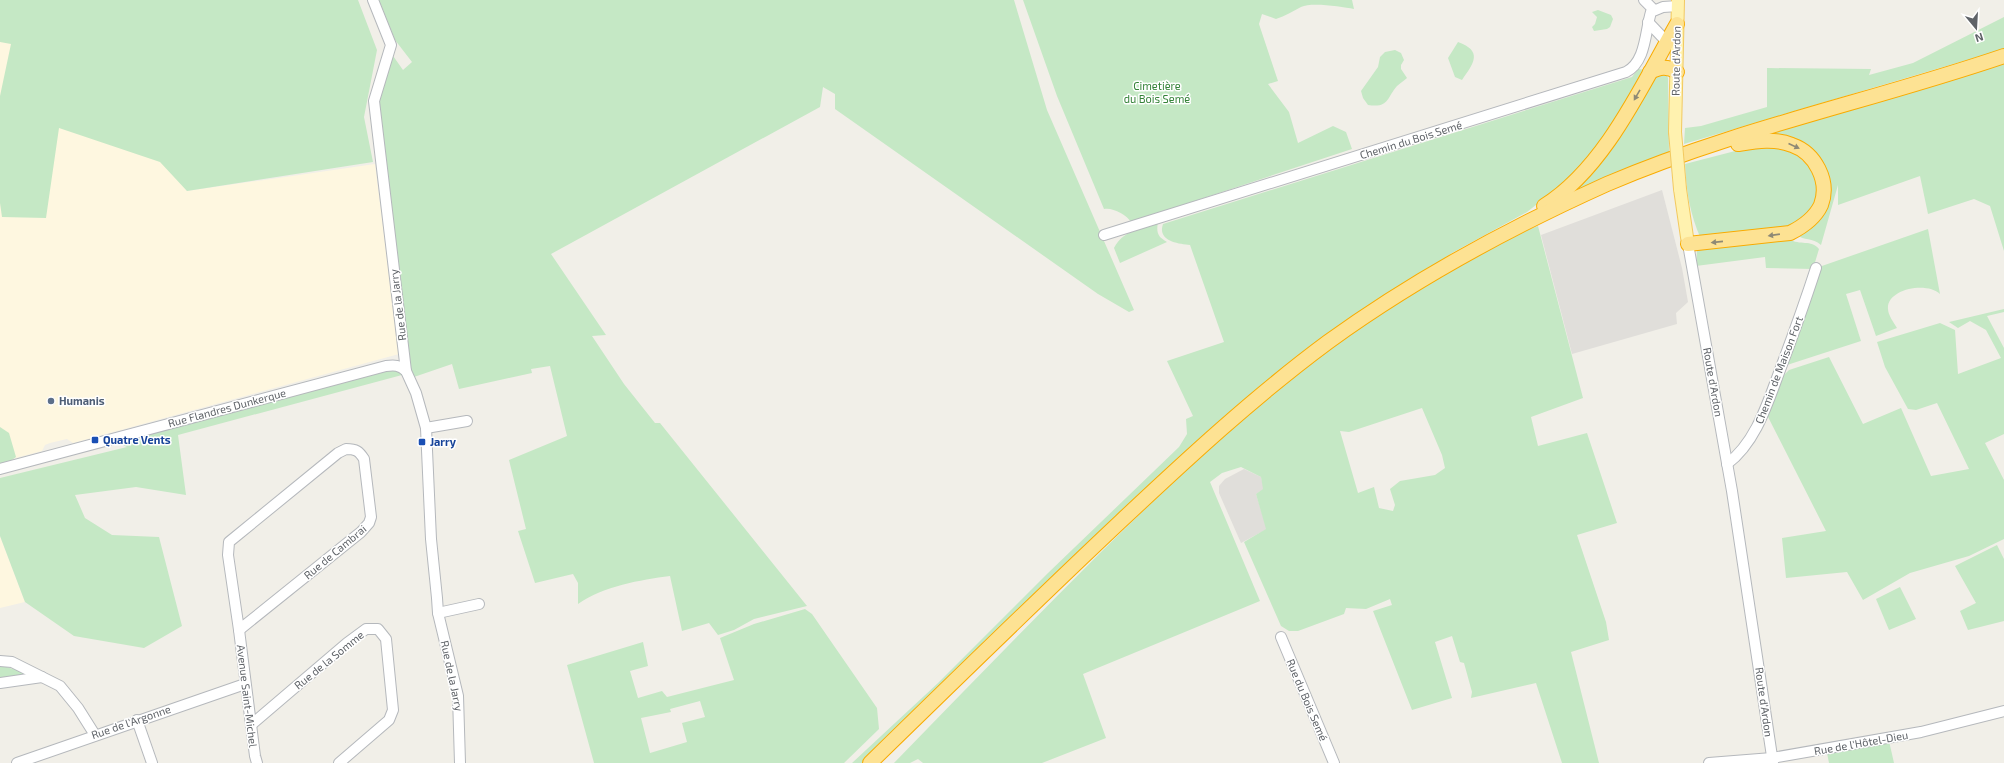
<svg xmlns="http://www.w3.org/2000/svg" width="2004" height="763" font-family="'Exo 2',sans-serif">
<rect width="100%" height="100%" fill="#f1efe8"/>
<g fill="#fef7e0">
<path d="M0,0H36L187,191L375,164L399,354L73,443L67,439L50,443L45,445L42,451L0,462Z"/>
<path d="M0,536L25,602L0,608Z"/>
</g>
<g fill="#e0deda">
<path d="M1662,190L1682,268L1688,302L1676,313L1677,324L1572,354L1541,235Z"/>
<path d="M1244,469L1261,477L1264,489L1256,494L1267,529L1241,543L1219,493V486L1225,479Z"/>
</g>
<g fill="#c5e8c5" fill-rule="evenodd">
<path d="M0,0H358L377,50L364,117L373,162L187,191L160,162L59,128L46,218L2,217L0,203V96L11,44L0,42Z"/>
<path d="M379,0H1014L1047,110L1134,310L1129,312L1098,294L835,109V94L823,87L820,107L551,254L606,335L592,336L624,384L655,423H660L807,606L754,619L734,630L718,635L709,623L682,631L670,576C640,580 604,586 578,604V583L573,574L535,583L518,531L526,529L509,460L567,436L550,366L531,369L532,373L459,389L452,364L414,377L408,368L376,102L391,53L403,70L412,62L395,40Z"/>
<path d="M1023,0H1352L1354,9C1342,7 1312,2 1301,7C1293,11 1285,16 1276,19L1262,14L1259,24L1278,81L1268,84L1289,112L1298,143L1333,126L1346,132L1352,149L1131,222C1127,215 1112,207 1104,209L1057,96Z"/>
<path d="M1598,10L1611,15L1613,19L1610,27L1607,29L1594,31L1592,27L1595,24L1597,17L1592,12Z"/>
<path d="M2004,17V49L1684,144L1685,128L1701,126L1767,107V68L1871,69L1869,75L1913,63Z"/>
<path d="M1458,42C1483,51 1474,63 1462,80L1455,77L1448,58Z"/>
<path d="M1395,50L1401,53L1404,60L1401,65V69L1407,78C1404,81 1400,83 1397,86C1386,99 1389,108 1368,105L1363,98L1361,91L1378,67L1380,57L1385,52Z"/>
<path d="M2004,63V251L1990,206L1974,199L1928,214L1920,176L1838,205V185L1821,245C1812,237 1804,241 1797,235L1819,216L1818,161L1756,137Z"/>
<path d="M1638,69L1645,70L1600,146L1564,183L1527,212L1452,253L1306,352L1051,580L862,763H852L938,683L1048,573L1179,447L1187,434L1186,419L1193,416L1167,361L1224,342L1190,245C1178,244 1157,241 1163,224L1632,77Z"/>
<path d="M1665,72L1668,78L1669,152L1561,199L1648,81Z"/>
<path d="M1770,147L1793,151L1813,171L1818,193L1811,213L1784,230L1701,239C1690,215 1686,190 1685,164L1739,150Z"/>
<path d="M1158,222C1156,233 1158,237 1167,242L1120,263L1114,248C1123,231 1140,228 1158,222Z"/>
<path d="M1538,226L1583,398L1531,417L1538,446L1587,433L1617,523L1577,535L1606,622L1609,640L1571,652L1599,763H1562L1536,683L1471,698L1472,692L1464,663L1460,662L1452,636L1435,642L1452,698L1412,710L1373,611L1392,605L1390,599L1366,609L1346,608L1344,614L1298,631H1289L1281,626L1244,542L1266,529L1256,494L1263,489L1261,477L1241,467L1222,473L1210,482L1260,601L1083,674L1106,738L1042,763H923L918,759L910,763H894C962,693 1030,623 1099,554C1189,465 1281,380 1386,310C1434,277 1484,247 1538,226ZM1422,408L1442,455L1445,468L1435,475L1400,481L1390,489L1395,505L1393,511L1379,508L1374,487L1358,493L1340,431L1349,432Z"/>
<path d="M1928,229L1940,294C1927,281 1886,289 1888,309C1888,315 1894,323 1897,328L1876,336L1860,290L1846,294L1861,341L1787,365L1819,267Z"/>
<path d="M1789,239C1800,246 1811,239 1819,249L1813,269L1766,268L1765,257L1696,266L1697,251L1701,247Z"/>
<path d="M2004,309V312L1987,316L2004,348V434L1985,443L2004,480V539L1969,556L1910,573L1863,600L1847,572L1786,578L1782,538L1826,531L1766,413L1781,378L1789,370L1829,357L1863,424L1901,408L1931,476L1969,469L1937,403L1916,410L1908,409L1885,367L1877,342L1940,323L1955,330L1958,374L2001,358L1986,330L1970,321L1958,328L1949,322Z"/>
<path d="M386,371H397L402,375L178,435L186,495L136,487L75,495L85,518L112,535L159,537L182,626L144,648L74,636L25,602L0,536V478L127,447L116,442Z"/>
<path d="M0,427L9,433L16,457L0,469Z"/>
<path d="M1997,545L2004,559V621L1968,630L1960,611L1976,603L1955,566Z"/>
<path d="M1900,587L1916,619L1889,630L1876,599Z"/>
<path d="M805,609L812,614L877,708L879,729L844,763H594L567,665L643,642L648,666L630,671L638,698L662,691L667,697L734,680L720,638L754,624ZM700,701L705,717L682,723L687,742L650,753L641,718L671,712L670,709Z"/>
<path d="M0,665L30,674L0,680Z"/>
<path d="M1889,741L1894,763H1829L1827,753Z"/>
</g>
<g fill="none" stroke-linecap="round" stroke-linejoin="round">
<defs>
<g id="minor">
<path d="M373,0L391,45L374,101L406,371L416,393L426,428L431,539L437,598L438,613L458,696L460,763"/>
<path d="M1644,0L1654,10"/>
<path d="M1648,22L1667,42"/>
<path d="M1104,235L1626,72C1646,62 1645,32 1651,12L1663,7L1678,6"/>
<path d="M1688,244L1732,491L1773,763"/>
<path d="M426,428L467,421"/>
<path d="M346,449C356,449 359,451 364,459L371,517L369,523L361,532L239,630L228,555L229,542L338,453Z"/>
<path d="M1727,464C1754,444 1766,408 1777,378C1791,341 1804,305 1816,268"/>
<path d="M0,469L386,366C395,365 399,365 406,371"/>
<path d="M438,613L479,604"/>
<path d="M239,630L255,756L257,763"/>
<path d="M1281,637L1334,763"/>
<path d="M0,661L12,662L60,686L78,708L95,735"/>
<path d="M0,683L42,677"/>
<path d="M137,720L152,763"/>
<path d="M251,725L347,643L366,629H378L386,639L393,710L389,720L339,763"/>
<path d="M17,763L245,684"/>
<path d="M1709,763L1772,758L1921,732L2004,711"/>
</g>
<g id="major">
<path d="M1675,132L1678,0"/>
<path d="M1680,189L1688,244"/>
</g>
<g id="highway">
<path d="M1650,72C1660,67 1667,66 1677,72"/>
<path d="M1544,206C1605,168 1642,85 1677,24"/>
<path d="M1688,244L1790,233C1802,227 1815,218 1821,205C1830,181 1815,153 1792,145C1774,138 1757,141 1738,144"/>
<path d="M870,763C953,682 1036,601 1121,521C1187,459 1255,396 1328,342C1415,279 1509,228 1607,184C1735,129 1872,101 2004,56"/>
</g>
</defs>
<use href="#minor" stroke="#b5b8bc" stroke-width="12"/>
<use href="#major" stroke="#f2c960" stroke-width="14"/>
<use href="#highway" stroke="#f9ab00" stroke-width="16"/>
<use href="#minor" stroke="#fff" stroke-width="10"/>
<use href="#major" stroke="#fff2af" stroke-width="12"/>
<use href="#highway" stroke="#fde293" stroke-width="14"/>
<defs>
<path id="major-bridge" d="M1675,132L1680,189"/>
</defs>
<use href="#major-bridge" stroke="#f2c960" stroke-width="14" stroke-linecap="butt"/>
<use href="#major-bridge" stroke="#fff2af" stroke-width="12"/>
</g>
<defs><path id="oneway-solid" d="M-6-.8H1V-3.2L6.5 0L1 3.2V.8H-6Z"/></defs>
<g fill="#8e8975">
<use href="#oneway-solid" transform="translate(1637 95) rotate(120)"/>
<use href="#oneway-solid" transform="translate(1794 146) rotate(24)"/>
<use href="#oneway-solid" transform="translate(1774 235) rotate(172)"/>
<use href="#oneway-solid" transform="translate(1717 242) rotate(174)"/>
</g>
<circle fill="#5c6f8a" stroke="#fff" stroke-width="1.5" cx="51" cy="401" r="4"/>
<g fill="#1a4fb4" stroke="#fff" stroke-width="1.5">
<rect x="91" y="436" width="8" height="8" rx="2"/>
<rect x="418" y="438" width="8" height="8" rx="2"/>
</g>
<g text-anchor="middle" stroke-width="3" stroke-linejoin="round" paint-order="stroke">
<g font-size="11" fill="#5f6368" stroke="#fff">
<text transform="translate(1676 61) rotate(-89)" y="4">Route d'Ardon</text>
<text transform="translate(1411 140) rotate(-17)" y="4">Chemin du Bois Semé</text>
<text transform="translate(398 305) rotate(-97)" y="4">Rue de la Jarry</text>
<text transform="translate(1779 370) rotate(-69)" y="4">Chemin de Maison Fort</text>
<text transform="translate(1713 382) rotate(80)" y="4">Route d'Ardon</text>
<text transform="translate(227 408) rotate(-15)" y="4">Rue Flandres Dunkerque</text>
<text transform="translate(335 552) rotate(-40)" y="4">Rue de Cambrai</text>
<text transform="translate(329 660) rotate(-39)" y="4">Rue de la Somme</text>
<text transform="translate(452 676) rotate(78)" y="4">Rue de la Jarry</text>
<text transform="translate(247 696) rotate(83)" y="4">Avenue Saint-Michel</text>
<text transform="translate(1307 700) rotate(67)" y="4">Rue du Bois Semé</text>
<text transform="translate(1764 702) rotate(82)" y="4">Route d'Ardon</text>
<text transform="translate(131 722) rotate(-19)" y="4">Rue de l'Argonne</text>
<text transform="translate(1861 743) rotate(-10)" y="4">Rue de l'Hôtel-Dieu</text>
</g>
<g font-size="11" fill="#348238" stroke="#fff">
<text x="1157" y="90">Cimetière<tspan x="1157" dy="13">du Bois Semé</tspan></text>
</g>
<g font-size="11" font-weight="bold" fill="#4e5e75" stroke="#fff" text-anchor="start">
<text x="59" y="405">Humanis</text>
</g>
<g font-size="11" font-weight="bold" fill="#164399" stroke="#fff" text-anchor="start">
<text x="103" y="444">Quatre Vents</text>
<text x="430" y="446">Jarry</text>
</g>
</g>
<g transform="translate(1976 28) rotate(162)" stroke="#ffffff" stroke-width="3" paint-order="stroke">
<path d="M0-3L7 15L0 10L-7 15Z" fill="#5f6368"/>
<text y="-6" font-size="11" font-weight="bold" text-anchor="middle" fill="#5f6368">N</text>
</g>
</svg>
